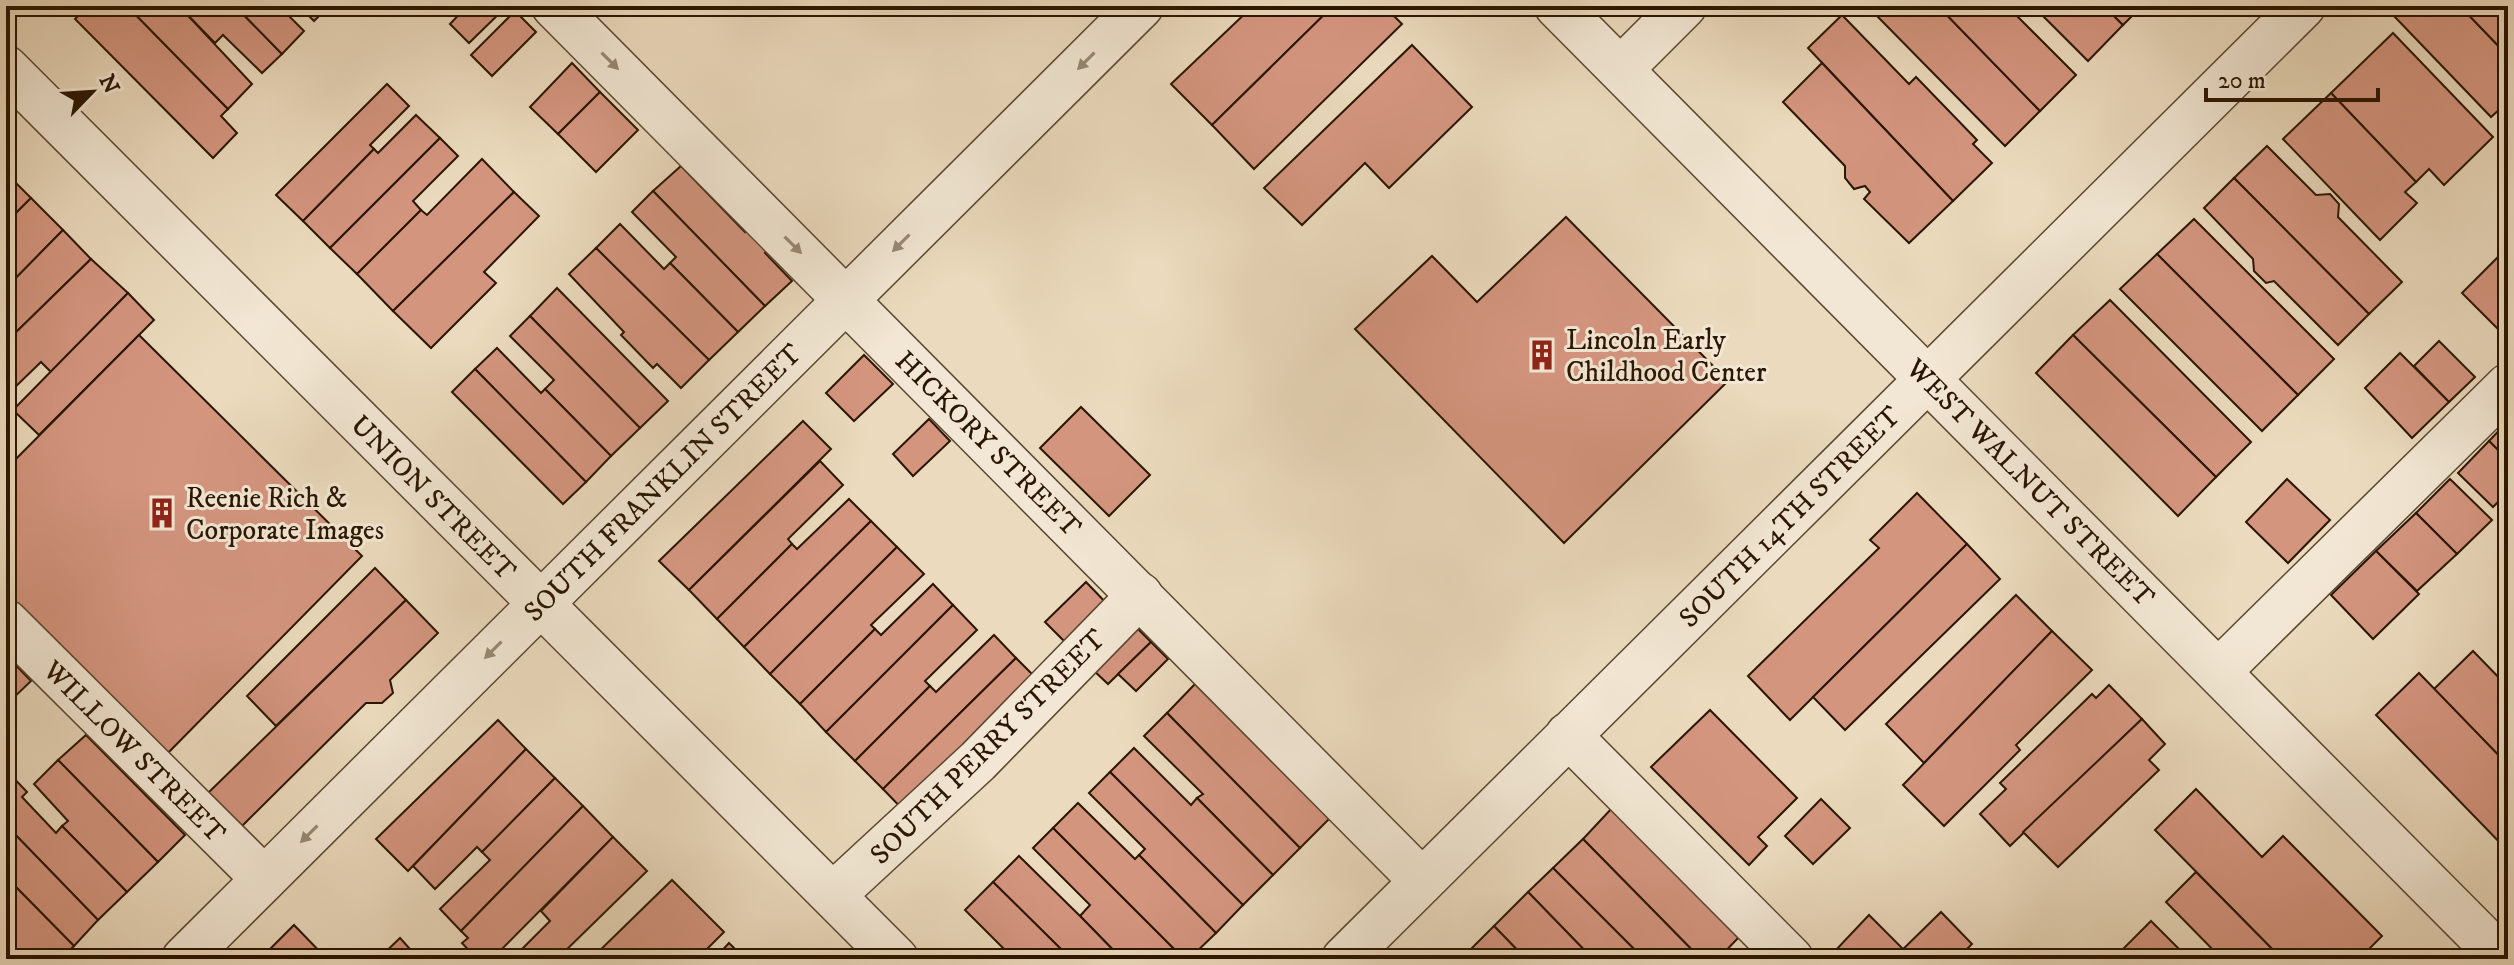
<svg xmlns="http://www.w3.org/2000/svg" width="2514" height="965" font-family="'IM FELL DW Pica',serif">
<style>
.building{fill:#d4957f;stroke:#2a1500;stroke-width:2}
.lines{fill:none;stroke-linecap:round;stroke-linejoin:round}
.minor-casing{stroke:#5a462f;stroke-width:47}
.minor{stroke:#f2e7d4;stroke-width:44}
.oneway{fill:#988875}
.labels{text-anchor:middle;stroke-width:6;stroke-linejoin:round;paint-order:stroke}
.poi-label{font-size:28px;fill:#2a1500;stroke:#f2e7d4;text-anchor:start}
.street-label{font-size:28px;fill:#2a1500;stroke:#f2e7d4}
</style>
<rect width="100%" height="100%" fill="#ebdabd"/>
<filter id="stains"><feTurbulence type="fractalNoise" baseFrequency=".0025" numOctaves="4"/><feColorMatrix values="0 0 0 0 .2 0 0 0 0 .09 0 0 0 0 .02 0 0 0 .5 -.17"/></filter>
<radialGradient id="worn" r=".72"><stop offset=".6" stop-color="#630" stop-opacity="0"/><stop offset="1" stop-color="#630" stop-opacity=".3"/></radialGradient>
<!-- building -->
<g class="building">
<polygon points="87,6 127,6 228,109 221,116 237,133 213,158 75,19"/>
<polygon points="127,6 179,6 252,84 228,109"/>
<polygon points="179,6 235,6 282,54 262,73 223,35 215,43"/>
<polygon points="235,6 279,6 304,31 282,54"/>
<polygon points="299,6 329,6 314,21"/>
<polygon points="467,6 507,6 469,43 450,24"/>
<polygon points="1253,6 1333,6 1212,125 1171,84"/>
<polygon points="1333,6 1384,6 1402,24 1254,169 1212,125"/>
<polygon points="1885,6 1938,6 2040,111 2005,146 1876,15"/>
<polygon points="1938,6 2007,6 2076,75 2040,111"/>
<polygon points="2033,6 2104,6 2123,25 2088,61"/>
<polygon points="2104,6 2142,6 2123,25"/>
<polygon points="2405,6 2460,6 2508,56 2508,116 2501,108 2491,117 2394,16"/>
<polygon points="2460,6 2508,6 2508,56"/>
<polygon points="515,11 536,32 492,76 471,55"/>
<polygon points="1842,15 1909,84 1916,77 1977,140 1973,144 1992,163 1953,201 1808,48"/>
<polygon points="2393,33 2493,137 2444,185 2429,169 2416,182 2331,93"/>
<polygon points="1412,45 1472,107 1389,188 1365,163 1302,225 1264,188"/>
<polygon points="572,63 600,92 558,134 530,107"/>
<polygon points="1822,63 1953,201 1909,243 1864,199 1870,192 1865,186 1854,189 1845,178 1845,166 1783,102"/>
<polygon points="387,84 409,106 370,145 374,149 303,221 276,195"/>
<polygon points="600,92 638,130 596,172 558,134"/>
<polygon points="2331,93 2416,182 2405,192 2417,203 2380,240 2283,139"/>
<polygon points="416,115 440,138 330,248 303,221 374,149 378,153"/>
<polygon points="440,138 458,156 413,201 421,210 357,274 330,248"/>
<polygon points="2267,146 2316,195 2330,194 2339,204 2338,217 2402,282 2369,314 2234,178"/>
<polygon points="482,159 514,192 393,311 357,274 421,210 427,215"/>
<polygon points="681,166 745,232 749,228 769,248 765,253 792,281 765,306 653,191"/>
<polygon points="6,173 31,198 6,223"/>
<polygon points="2234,178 2369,314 2338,345 2274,281 2266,283 2254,271 2253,259 2204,208"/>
<polygon points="653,191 765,306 738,332 670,263 676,257 632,212"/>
<polygon points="514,192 539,216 484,272 496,283 431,348 393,311"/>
<polygon points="31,198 63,230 6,288 6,223"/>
<polygon points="1566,217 1728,381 1564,543 1355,329 1432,256 1477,302"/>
<polygon points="2194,219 2334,359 2298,395 2157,254"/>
<polygon points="620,224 664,269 670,263 738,332 709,360 596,248"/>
<polygon points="63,230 91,259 6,342 6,288"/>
<polygon points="596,248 709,360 681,388 657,364 653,368 621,335 624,332 569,274"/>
<polygon points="2157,254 2298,395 2262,431 2120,289"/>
<polygon points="2498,257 2508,266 2508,339 2462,293"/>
<polygon points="91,259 128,293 51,372 41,362 6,396 6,342"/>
<polygon points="557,288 668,401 640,428 530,316"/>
<polygon points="128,293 154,320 39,435 13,410"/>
<polygon points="2110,300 2251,442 2216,477 2073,335"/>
<polygon points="530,316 640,428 611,456 545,389 554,380 510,336"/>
<polygon points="139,335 362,556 164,757 6,601 6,469"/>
<polygon points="2073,335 2216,477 2178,516 2036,373"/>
<polygon points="2439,341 2475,377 2449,402 2414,366"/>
<polygon points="497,348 541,393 545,389 611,456 586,482 475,369"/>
<polygon points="2400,353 2449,402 2412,438 2365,388"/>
<polygon points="864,355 893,384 854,421 826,393"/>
<polygon points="475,369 586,482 563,504 452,392"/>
<polygon points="1081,407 1150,475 1109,516 1040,448"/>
<polygon points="929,419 950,441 913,476 893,454"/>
<polygon points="803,421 831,449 689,590 659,561"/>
<polygon points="2508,421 2508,460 2489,441"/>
<polygon points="2489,441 2508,460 2508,492 2493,507 2458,473"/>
<polygon points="820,461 843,485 788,539 792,544 717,619 689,590"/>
<polygon points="2287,479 2330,520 2288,563 2246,522"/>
<polygon points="2450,479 2492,520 2457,554 2416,513"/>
<polygon points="1917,493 1967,544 1790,720 1748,676 1879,548 1870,540"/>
<polygon points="849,499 871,521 744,647 717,619 792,544 797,549"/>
<polygon points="2416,513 2457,554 2417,591 2376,551"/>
<polygon points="871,521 897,547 770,674 744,647"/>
<polygon points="1967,544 2000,579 1845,730 1813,697"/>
<polygon points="897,547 924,574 871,625 875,629 800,704 770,674"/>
<polygon points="2376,551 2419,594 2373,639 2331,595"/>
<polygon points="375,568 406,600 276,726 247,696"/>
<polygon points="1086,582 1112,609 1071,648 1045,622"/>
<polygon points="933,584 953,605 826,732 800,704 875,629 881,635"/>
<polygon points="2016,595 2052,631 1924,763 1886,724"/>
<polygon points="406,600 438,633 390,680 393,693 382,703 366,703 241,827 208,793"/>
<polygon points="953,605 977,630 925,681 930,686 855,761 826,732"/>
<polygon points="1134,625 1151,642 1108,684 1091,668"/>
<polygon points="2052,631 2092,670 2016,745 2020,750 1944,826 1903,785"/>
<polygon points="994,635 1016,658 883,789 855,761 930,686 936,692"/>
<polygon points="1151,642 1168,659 1136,691 1118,674"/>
<polygon points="2473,651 2508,687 2508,765 2434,689"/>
<polygon points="6,655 31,681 6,705"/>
<polygon points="1016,658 1043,685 909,816 883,789"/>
<polygon points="2419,673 2508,765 2508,851 2376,715"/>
<polygon points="1195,684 1330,818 1300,848 1167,713"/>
<polygon points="2109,685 2142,719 2010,846 1980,814 2006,789 2000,783 2092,694 2096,698"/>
<polygon points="1710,710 1797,798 1758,837 1767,846 1749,865 1651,767"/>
<polygon points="1167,713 1300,848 1273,875 1197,798 1203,794 1144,736"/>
<polygon points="2142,719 2165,744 2149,760 2159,770 2058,867 2023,832"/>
<polygon points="498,720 526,749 408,871 376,839"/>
<polygon points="86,735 185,835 158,862 58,760"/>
<polygon points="1134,748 1191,805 1197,798 1273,875 1243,905 1110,772"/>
<polygon points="526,749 555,778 482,852 477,847 435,889 413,866"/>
<polygon points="58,760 158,862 127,892 62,826 68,821 34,784"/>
<polygon points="8,772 27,792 22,797 56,833 62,826 127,892 98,920 6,825"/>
<polygon points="1110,772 1243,905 1216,933 1139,855 1145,849 1089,793"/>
<polygon points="555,778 583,806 461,931 440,909 490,860 482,852"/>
<polygon points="2196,789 2262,857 2283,836 2382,936 2359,959 2282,959 2155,830"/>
<polygon points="1821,799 1850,828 1813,864 1785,836"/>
<polygon points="1078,803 1135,859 1139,855 1216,933 1189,959 1184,959 1053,828"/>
<polygon points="583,806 613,837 492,959 484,953 477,959 462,943 468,938 461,931"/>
<polygon points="1613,807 1740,936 1718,959 1701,959 1583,839"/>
<polygon points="6,825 98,920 74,946 9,880 13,877 6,870"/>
<polygon points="1053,828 1184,959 1122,959 1080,916 1090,905 1033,848"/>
<polygon points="613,837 647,871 557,959 512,959 550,921 541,911"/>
<polygon points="1583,839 1701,959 1644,959 1553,868"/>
<polygon points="1019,856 1080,916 1122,959 1071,959 993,882"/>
<polygon points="1553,868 1644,959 1593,959 1528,892"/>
<polygon points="2196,872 2282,959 2222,959 2166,902"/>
<polygon points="9,880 74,946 60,959 23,959 6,942 6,884"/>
<polygon points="672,880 724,932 697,959 591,959"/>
<polygon points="993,882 1071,959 1014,959 965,910"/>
<polygon points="1528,892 1593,959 1526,959 1494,926"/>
<polygon points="1941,912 1972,944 1957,959 1893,959"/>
<polygon points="1869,915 1903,949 1893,959 1841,959 1834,952"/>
<polygon points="2151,921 2189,959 2120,959 2117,955"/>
<polygon points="294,925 327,959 270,959 265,954"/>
<polygon points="1494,926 1526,959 1470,959 1465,955"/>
<polygon points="400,938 419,959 378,959"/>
<polygon points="729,943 745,959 707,959 714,952 718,955"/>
</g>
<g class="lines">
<!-- minor casing -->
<g class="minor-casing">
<g id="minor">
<polyline points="554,6 1422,881"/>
<polyline points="1557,6 2503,959"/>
<polyline points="6,68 896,959"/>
<polyline points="1621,69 1684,6"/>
<polyline points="6,622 264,879"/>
<polyline points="2219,671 2508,386"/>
<polyline points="1568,735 1791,959"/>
<polyline points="833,895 978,761 1140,595"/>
<polyline points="184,959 1141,6"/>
<polyline points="1344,959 2303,6"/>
</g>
</g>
<!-- minor -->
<use href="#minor" class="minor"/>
</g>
<!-- one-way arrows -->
<defs><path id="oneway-solid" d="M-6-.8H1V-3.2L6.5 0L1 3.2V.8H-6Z" transform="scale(2)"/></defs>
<g class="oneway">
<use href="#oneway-solid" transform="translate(610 61) rotate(45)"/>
<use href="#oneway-solid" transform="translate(1086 61) rotate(135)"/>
<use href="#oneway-solid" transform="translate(901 243) rotate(135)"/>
<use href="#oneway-solid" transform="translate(793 245) rotate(45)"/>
<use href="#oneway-solid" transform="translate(493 650) rotate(135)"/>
<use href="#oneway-solid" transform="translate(309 834) rotate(135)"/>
</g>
<!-- icons -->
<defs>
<g id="building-bare" transform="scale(2.4)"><path d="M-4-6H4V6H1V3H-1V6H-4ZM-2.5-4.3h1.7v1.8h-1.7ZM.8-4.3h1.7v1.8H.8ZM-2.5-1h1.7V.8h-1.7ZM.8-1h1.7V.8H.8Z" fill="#8f2418" stroke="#f2e7d4" stroke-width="2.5" paint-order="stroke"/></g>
</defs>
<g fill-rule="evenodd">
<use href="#building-bare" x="1542" y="355"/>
<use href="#building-bare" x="162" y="513"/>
</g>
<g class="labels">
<!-- poi labels -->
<g class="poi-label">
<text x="1566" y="349">Lincoln Early<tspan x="1566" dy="32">Childhood Center</tspan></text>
<text x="186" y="507">Reenie Rich &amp;<tspan x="186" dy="32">Corporate Images</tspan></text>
</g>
<!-- street labels -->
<g class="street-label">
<text transform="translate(989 443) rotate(45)" y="10">HICKORY STREET</text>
<text transform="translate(662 482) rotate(-45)" y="10">SOUTH FRANKLIN STREET</text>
<text transform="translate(2031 482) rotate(45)" y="10">WEST WALNUT STREET</text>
<text transform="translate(434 497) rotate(45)" y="10">UNION STREET</text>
<text transform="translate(1789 516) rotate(-45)" y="10">SOUTH 14TH STREET</text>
<text transform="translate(987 746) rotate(-45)" y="10">SOUTH PERRY STREET</text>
<text transform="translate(135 751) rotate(45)" y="10">WILLOW STREET</text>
</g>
</g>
<!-- margin -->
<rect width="2514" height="965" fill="none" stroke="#ebdabd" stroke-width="32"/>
<rect x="8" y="8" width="2498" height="949" fill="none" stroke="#2a1500" stroke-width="4"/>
<rect x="16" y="16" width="2482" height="933" fill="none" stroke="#2a1500" stroke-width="2"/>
<!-- north arrow -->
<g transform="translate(92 92) rotate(65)" stroke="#f2e7d4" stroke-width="6" paint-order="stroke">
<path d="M0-6L14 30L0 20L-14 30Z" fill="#2a1500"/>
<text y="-12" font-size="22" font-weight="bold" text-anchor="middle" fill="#2a1500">N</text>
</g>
<!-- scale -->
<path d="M2206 88v12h172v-12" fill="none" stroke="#2a1500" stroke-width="4"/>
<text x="2218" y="88" font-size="24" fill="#2a1500" stroke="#f2e7d4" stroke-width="6" paint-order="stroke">20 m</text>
<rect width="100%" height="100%" filter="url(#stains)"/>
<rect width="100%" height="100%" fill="url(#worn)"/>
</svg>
